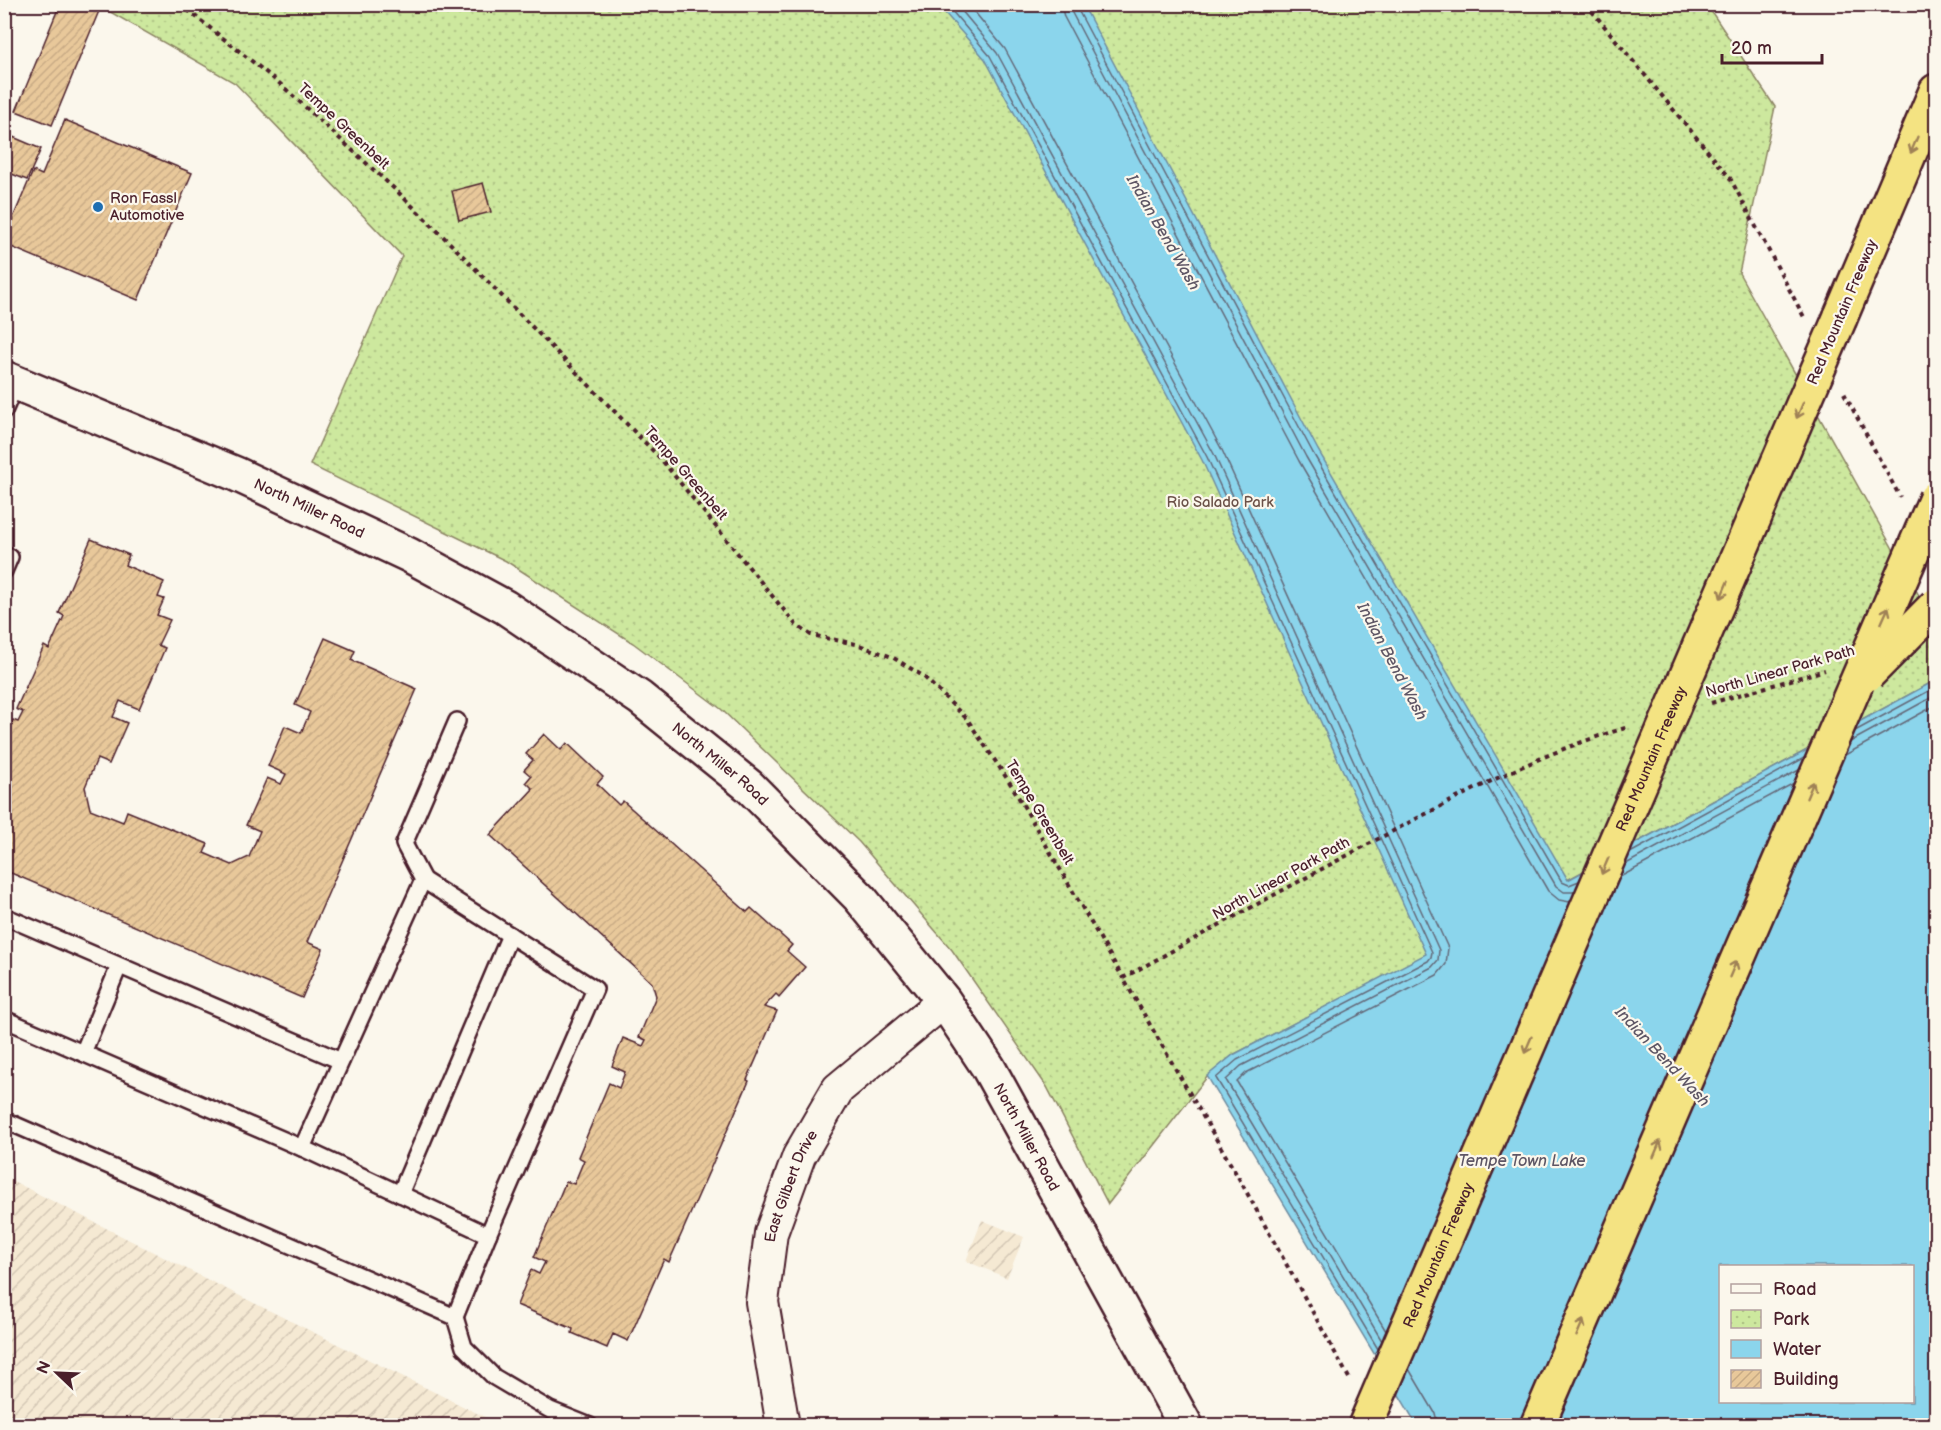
<svg xmlns="http://www.w3.org/2000/svg" width="1941" height="1430" font-family="'Balsamiq Sans',sans-serif">
<style>
.industrial{fill:url(#industrial-furrows)}
.park{fill:url(#park-dots);stroke:#8c8464;stroke-width:1.5}
.water{fill:#8bd5ec;stroke:#718c9f;stroke-width:1.5;fill-rule:evenodd}
.lines{fill:none;stroke-linecap:round;stroke-linejoin:round}
.shore{stroke:#646878;stroke-width:1.5}
.building{fill:url(#building-hatch);stroke:#4a1f2b;stroke-width:1.5}
.service-casing{stroke:#4a1f2b;stroke-width:20}
.minor-casing{stroke:#4a1f2b;stroke-width:36}
.tertiary-casing{stroke:#4a1f2b;stroke-width:38}
.motorway-casing{stroke:#4a1f2b;stroke-width:38}
.path{stroke:#4a1f2b;stroke-width:4;stroke-dasharray:4.5 4.5;stroke-linecap:butt}
.service{stroke:#fbf7ec;stroke-width:15}
.minor{stroke:#fbf7ec;stroke-width:32}
.tertiary{stroke:#fbf7ec;stroke-width:33}
.motorway{stroke:#f4e382;stroke-width:33}
.motorway-bridge-casing{stroke:#4a1f2b;stroke-width:38;stroke-linecap:butt}
.motorway-bridge{stroke:#f4e382;stroke-width:33}
.oneway{stroke:#9f8156}
.poi-dot{fill:#1f6fb2;stroke:#fbf7ec;stroke-width:2}
.labels{text-anchor:middle;stroke-width:4.5;stroke-linejoin:round;paint-order:stroke}
.street-label{font-size:15px;fill:#4a1f2b;stroke:#fbf7ec}
.poi-label{font-size:15px;fill:#4a1f2b;stroke:#fbf7ec;text-anchor:start}
.park-label{font-size:15px;fill:#6b5148;stroke:#fbf7ec}
.water-label{font-size:16px;font-style:italic;fill:#5e5665;stroke:#fbf7ec}
</style>
<defs>
<pattern id="industrial-furrows" width="10" height="10" patternUnits="userSpaceOnUse" patternTransform="scale(1.5)"><rect width="10" height="10" fill="#f5e9d3"/><path d="M-1 1l2-2M0 10L10 0M9 11l2-2" fill="none" stroke="#d4c7b5"/></pattern>
<pattern id="park-dots" width="8" height="8" patternUnits="userSpaceOnUse" patternTransform="scale(1.5)"><rect width="8" height="8" fill="#cde89e"/><path d="M2 2h.1M6 6h.1" fill="none" stroke="#b2c788" stroke-width="1.8" stroke-linecap="round"/></pattern>
<pattern id="building-hatch" width="6" height="6" patternUnits="userSpaceOnUse" patternTransform="scale(1.5)"><rect width="6" height="6" fill="#e8c89a"/><path d="M-1 1l2-2M0 6l6-6M5 7l2-2" fill="none" stroke="#c8ab85"/></pattern>
</defs>
<rect width="100%" height="100%" fill="#fbf7ec"/>
<filter id="ink" filterUnits="userSpaceOnUse"><feTurbulence type="fractalNoise" baseFrequency=".0167" numOctaves="2"/><feDisplacementMap in="SourceGraphic" scale="12" xChannelSelector="R" yChannelSelector="G"/><feConvolveMatrix kernelMatrix="1 2 1 2 8 2 1 2 1" color-interpolation-filters="sRGB"/></filter>
<g filter="url(#ink)">
<!-- industrial -->
<g class="industrial">
<polygon points="5,1177 250,1301 501,1425 5,1425"/>
<polygon points="982,1220 1024,1237 1007,1278 966,1261"/>
</g>
<!-- park -->
<polygon class="park" points="98,5 1707,5 1775,107 1739,273 1936,626 1936,680 1510,911 1233,1055 1207,1077 1108,1204 1047,1087 952,950 859,842 721,709 633,643 506,561 310,465 402,256 235,83"/>
<!-- water -->
<path class="water" d="M938,5H1083L1318,450L1568,880L1936,680V1425H1417L1207,1076L1233,1055L1426,954L1202,460L985,59ZM1720,1266H1912V1402H1720Z"/>
<g class="lines">
<!-- shore -->
<g class="shore">
<polyline points="946,4 990,56 1207,457 1432,952 1431,957 1428,961 1237,1060 1216,1078 1378,1349"/>
<polyline points="956,4 997,53 1214,454 1439,950 1438,960 1432,967 1241,1066 1226,1080 1382,1341"/>
<polyline points="968,4 1005,49 1222,450 1448,948 1446,964 1437,975 1246,1073 1237,1082 1386,1331"/>
<polyline points="1061,4 1064,17 1299,461 1548,891 1559,900 1570,902"/>
<polyline points="1070,4 1072,13 1306,457 1556,886 1564,892 1575,892"/>
<polyline points="1078,4 1078,10 1313,453 1562,882 1569,885 1579,881"/>
<polyline points="1855,731 1936,687"/>
<polyline points="1850,742 1936,695"/>
<polyline points="1845,755 1936,705"/>
<polyline points="1630,853 1804,758"/>
<polyline points="1626,864 1799,770"/>
<polyline points="1620,877 1794,783"/>
<polyline points="1409,1369 1435,1413 1438,1426"/>
</g>
</g>
<!-- building -->
<g class="building">
<polygon points="60,4 83,4 99,11 52,125 16,111"/>
<polygon points="65,120 192,173 138,300 4,244 4,239 33,171 42,175"/>
<polygon points="13,137 41,149 27,180 4,171 4,157"/>
<polygon points="483,183 491,212 459,220 452,191"/>
<polygon points="91,539 129,555 125,565 164,582 158,597 164,599 157,615 170,620 158,645 165,648 139,709 120,701 113,717 127,723 109,764 97,759 85,787 90,809 123,822 127,811 208,844 204,853 232,865 249,857 260,831 246,825 267,778 281,784 286,774 268,766 285,726 301,733 310,712 295,705 325,638 355,651 351,660 417,689 307,942 323,949 302,998 4,870 4,748 7,743 4,742 4,739 13,720 18,722 23,712 16,709 44,646 49,649 64,616 59,613"/>
<polygon points="544,734 561,750 567,743 603,777 597,784 619,805 623,801 747,912 751,908 792,945 787,951 805,967 779,997 776,994 764,1007 777,1011 747,1080 749,1081 669,1262 664,1259 628,1341 613,1334 607,1348 572,1333 573,1329 517,1305 531,1270 539,1274 545,1262 534,1257 566,1181 574,1184 584,1160 578,1157 609,1083 619,1088 625,1072 612,1066 623,1038 643,1046 646,1040 639,1037 656,996 652,983 490,835 533,789 526,782 531,776 524,770 533,760 526,754"/>
</g>
<g class="lines">
<!-- service casing -->
<g class="service-casing">
<g id="service">
<polyline points="4,411 16,383"/>
<polyline points="4,555 10,557 4,571"/>
<polyline points="423,880 595,989 488,1235"/>
<polyline points="4,916 341,1061"/>
<polyline points="4,1019 302,1148"/>
<polyline points="83,1053 119,966"/>
<polyline points="4,1120 455,1317 488,1235 302,1148 423,880 404,844 457,721"/>
<polyline points="400,1194 510,935"/>
<polyline points="455,1317 464,1347 494,1377 550,1410 590,1426"/>
</g>
</g>
<!-- minor casing -->
<g class="minor-casing">
<g id="minor">
<path id="s1" d="M783,1426L762,1302L771,1233L799,1156L838,1089L944,1001"/>
</g>
</g>
<!-- tertiary casing -->
<g class="tertiary-casing">
<g id="tertiary">
<path id="s2" d="M4,378L236,474L409,555L505,607L640,698L749,786L860,898L944,1001L988,1067L1186,1426"/>
</g>
</g>
<!-- motorway casing -->
<g class="motorway-casing">
<g id="motorway">
<polyline points="1840,318 1936,91"/>
<polyline points="1537,1426 1854,688"/>
</g>
</g>
<!-- path -->
<g class="path">
<polyline points="180,4 278,82 400,194 460,253 660,458 796,625 811,635 856,644 892,657 923,676 967,719 1012,786 1123,978"/>
<polyline points="1586,4 1730,178 1804,317"/>
<polyline points="1844,393 1900,497"/>
<polyline points="1711,703 1825,670"/>
<path d="M1349,1378L1241,1182L1123,978C1219,925 1315,872 1412,821C1482,785 1553,748 1629,727"/>
</g>
<!-- service -->
<use href="#service" class="service"/>
<!-- minor -->
<use href="#minor" class="minor"/>
<!-- tertiary -->
<use href="#tertiary" class="tertiary"/>
<!-- motorway -->
<use href="#motorway" class="motorway"/>
<!-- motorway-bridge casing -->
<g class="motorway-bridge-casing">
<g id="motorway-bridge">
<polyline points="1868,674 1936,605"/>
<polyline points="1854,688 1936,498"/>
<path id="s3" d="M1365,1426L1840,318"/>
</g>
</g>
<!-- motorway-bridge -->
<use href="#motorway-bridge" class="motorway-bridge"/>
</g>
<!-- one-way arrows -->
<defs><path id="oneway-shaft" d="M-6 0H5M1.5-3L5.5 0L1.5 3" fill="none" stroke-width="1.6" stroke-linecap="round" stroke-linejoin="round" transform="scale(1.5)"/></defs>
<g class="oneway">
<use href="#oneway-shaft" transform="translate(1914 145) rotate(113)"/>
<use href="#oneway-shaft" transform="translate(1800 410) rotate(113)"/>
<use href="#oneway-shaft" transform="translate(1724 590) rotate(113)"/>
<use href="#oneway-shaft" transform="translate(1885 615) rotate(-66)"/>
<use href="#oneway-shaft" transform="translate(1810 790) rotate(-67)"/>
<use href="#oneway-shaft" transform="translate(1605 866) rotate(113)"/>
<use href="#oneway-shaft" transform="translate(1733 969) rotate(-67)"/>
<use href="#oneway-shaft" transform="translate(1528 1045) rotate(113)"/>
<use href="#oneway-shaft" transform="translate(1657 1149) rotate(-67)"/>
<use href="#oneway-shaft" transform="translate(1580 1328) rotate(-67)"/>
</g>
</g>
<!-- markers -->
<circle class="poi-dot" cx="98" cy="207" r="6"/>
<g class="labels">
<!-- street labels -->
<g class="street-label">
<text transform="translate(344 126) rotate(43)" y="5">Tempe Greenbelt</text>
<text transform="translate(1842 312) rotate(-67)" y="5">Red Mountain Freeway</text>
<text transform="translate(686 473) rotate(49)" y="5">Tempe Greenbelt</text>
<text dy="5" stroke="none"><textPath href="#s2" startOffset="332">North Miller Road</textPath></text>
<text transform="translate(1780 671) rotate(-16)" y="5">North Linear Park Path</text>
<text dy="5" stroke="none"><textPath href="#s3" startOffset="726">Red Mountain Freeway</textPath></text>
<text dy="5" stroke="none"><textPath href="#s2" startOffset="818">North Miller Road</textPath></text>
<text transform="translate(1040 812) rotate(59)" y="5">Tempe Greenbelt</text>
<text transform="translate(1281 878) rotate(-29)" y="5">North Linear Park Path</text>
<text dy="5" stroke="none"><textPath href="#s2" startOffset="1304">North Miller Road</textPath></text>
<text dy="5" stroke="none"><textPath href="#s1" startOffset="246">East Gilbert Drive</textPath></text>
<text dy="5" stroke="none"><textPath href="#s3" startOffset="186">Red Mountain Freeway</textPath></text>
</g>
<!-- poi labels -->
<g class="poi-label">
<text x="110" y="203">Ron Fassl<tspan x="110" dy="17">Automotive</tspan></text>
</g>
<!-- park labels -->
<g class="park-label">
<text x="1220" y="507">Rio Salado Park</text>
</g>
<!-- water labels -->
<g class="water-label">
<text transform="translate(1164 232) rotate(60)" y="6">Indian Bend Wash</text>
<text transform="translate(1393 661) rotate(62)" y="6">Indian Bend Wash</text>
<text transform="translate(1663 1056) rotate(47)" y="6">Indian Bend Wash</text>
<text x="1522" y="1166">Tempe Town Lake</text>
</g>
</g>
<!-- margin -->
<rect width="1941" height="1430" fill="none" stroke="#fbf7ec" stroke-width="24"/>
<rect x="12" y="12" width="1917" height="1406" fill="none" stroke="#4a1f2b" stroke-width="2" filter="url(#ink)"/>
<!-- legend -->
<rect x="1719" y="1265" width="195" height="138" fill="#fbf7ec" stroke="#b4a19f" stroke-width="1.5"/>
<rect x="1731" y="1284" width="30" height="9" fill="#fbf7ec" stroke="#b4a19f" stroke-width="1.5"/>
<text x="1773" y="1295" font-size="18" fill="#4a1f2b">Road</text>
<rect x="1731" y="1310" width="30" height="18" fill="url(#park-dots)" stroke="#b4a19f" stroke-width="1.5"/>
<text x="1773" y="1325" font-size="18" fill="#4a1f2b">Park</text>
<rect x="1731" y="1340" width="30" height="18" fill="#8bd5ec" stroke="#b4a19f" stroke-width="1.5"/>
<text x="1773" y="1355" font-size="18" fill="#4a1f2b">Water</text>
<rect x="1731" y="1370" width="30" height="18" fill="url(#building-hatch)" stroke="#b4a19f" stroke-width="1.5"/>
<text x="1773" y="1385" font-size="18" fill="#4a1f2b">Building</text>
<!-- north arrow -->
<g transform="translate(57 1373) rotate(293)" stroke="#fbf7ec" stroke-width="4.5" paint-order="stroke">
<path d="M0-4.5L10 22L0 15L-10 22Z" fill="#4a1f2b"/>
<text y="-9" font-size="16" font-weight="bold" text-anchor="middle" fill="#4a1f2b">N</text>
</g>
<!-- scale -->
<path d="M1722 54v9h100v-9" fill="none" stroke="#4a1f2b" stroke-width="3"/>
<text x="1731" y="54" font-size="18" fill="#4a1f2b" stroke="#fbf7ec" stroke-width="4.5" paint-order="stroke">20 m</text>
</svg>
